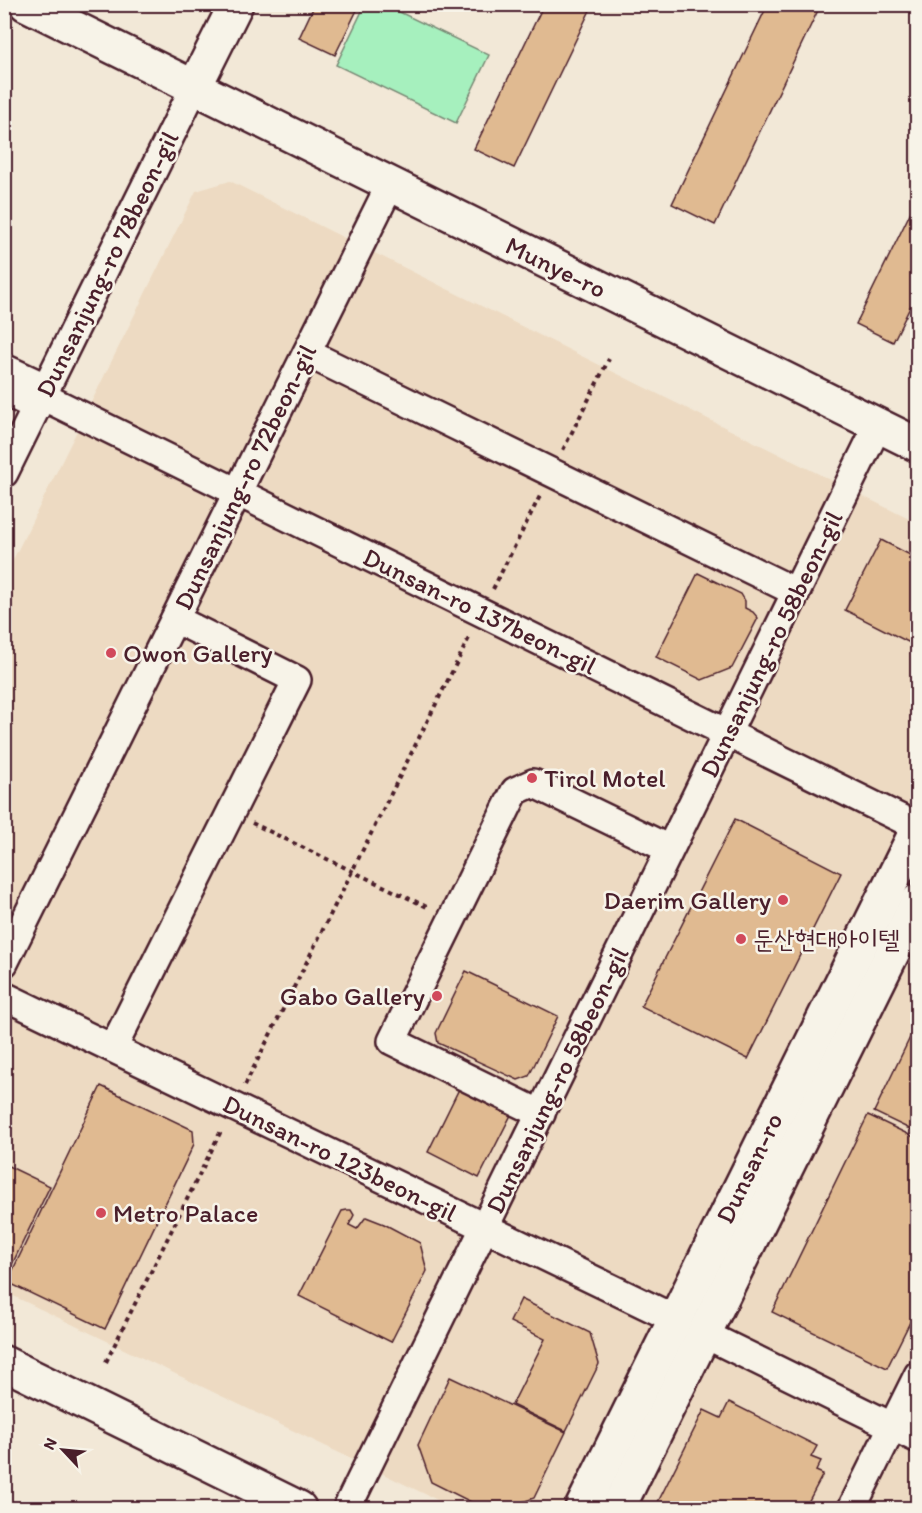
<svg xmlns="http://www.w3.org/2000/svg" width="922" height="1513" font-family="Itim,'Poor Story',sans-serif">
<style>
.built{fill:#eddac2}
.green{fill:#a6f0be;stroke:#788874;stroke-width:1.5}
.building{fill:#e0ba91;stroke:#4a1f2b;stroke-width:1.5}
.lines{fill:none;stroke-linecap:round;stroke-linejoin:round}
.minor-casing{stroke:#4a1f2b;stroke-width:32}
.major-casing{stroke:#4a1f2b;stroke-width:38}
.path{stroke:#4a1f2b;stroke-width:4;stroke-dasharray:4.5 4.5;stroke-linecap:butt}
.minor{stroke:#f7f3e8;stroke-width:27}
.major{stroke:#f7f3e8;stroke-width:33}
.poi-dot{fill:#d1495b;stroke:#f7f3e8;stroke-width:2}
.labels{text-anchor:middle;stroke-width:5;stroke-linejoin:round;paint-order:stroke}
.street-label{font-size:26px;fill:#4a1f2b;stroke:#f7f3e8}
.poi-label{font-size:26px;fill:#4a1f2b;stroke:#f7f3e8;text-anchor:start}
</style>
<rect width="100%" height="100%" fill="#f2e8d7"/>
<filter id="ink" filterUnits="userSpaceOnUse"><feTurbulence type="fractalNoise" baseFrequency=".0167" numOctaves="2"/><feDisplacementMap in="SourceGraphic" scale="12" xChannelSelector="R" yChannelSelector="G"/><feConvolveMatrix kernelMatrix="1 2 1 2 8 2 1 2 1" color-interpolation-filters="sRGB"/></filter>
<g filter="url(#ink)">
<!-- built -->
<polygon class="built" points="230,181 917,523 917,1508 454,1508 5,1292 4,578 196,191"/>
<!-- green -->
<polygon class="green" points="365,5 385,5 489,55 456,123 336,65"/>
<!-- building -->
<g class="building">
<polygon points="315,4 360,4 335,55 299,38"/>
<polygon points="544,4 593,4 514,168 474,149"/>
<polygon points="768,4 821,4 715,225 672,204"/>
<polygon points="918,197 918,291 893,342 856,324"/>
<polygon points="881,540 918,559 918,647 845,610"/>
<polygon points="698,573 741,594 745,601 745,608 753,612 758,618 732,668 702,680 656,657"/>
<polygon points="735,819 841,873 748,1059 641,1006"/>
<polygon points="466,971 558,1016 529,1076 518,1080 438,1043 436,1033"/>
<polygon points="918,1021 918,1133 874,1112"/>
<polygon points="461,1085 513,1111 479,1178 428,1152"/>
<polygon points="101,1086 193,1130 194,1144 105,1329 7,1282"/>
<polygon points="868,1115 918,1139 918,1306 887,1368 772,1312"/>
<polygon points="4,1164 50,1186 4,1281"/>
<polygon points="347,1210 351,1210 354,1215 349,1225 357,1229 366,1217 384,1224 420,1243 427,1271 391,1342 299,1296 342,1211"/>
<polygon points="521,1299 590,1333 599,1364 566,1431 512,1405 545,1339 510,1322"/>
<polygon points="450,1377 566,1432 534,1498 505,1508 483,1508 431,1482 418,1445"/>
<polygon points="729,1402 817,1446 811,1457 821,1461 816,1471 823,1474 805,1508 655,1508 704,1410 721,1418"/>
</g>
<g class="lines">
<!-- minor casing -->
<g class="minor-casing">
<g id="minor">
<polyline points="307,353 796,592"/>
<polyline points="4,368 47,388"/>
<polyline points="4,391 37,407"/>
<polyline points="42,396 918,827"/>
<polyline points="4,473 194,88"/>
<polyline points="4,963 390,185"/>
<polyline points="4,996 675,1319"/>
<polyline points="113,1048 297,680 175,619"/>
<polyline points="541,1114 392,1041 515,791 533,783 669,849"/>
<polyline points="704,1334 918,1439"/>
<polyline points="347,1508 878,425"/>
<polyline points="852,1508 918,1375"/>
</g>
</g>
<!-- major casing -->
<g class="major-casing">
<g id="major">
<polyline points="26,4 918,445"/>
<polyline points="194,88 236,4"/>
<polyline points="4,1363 299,1508"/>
<polyline points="582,1508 918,828"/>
<polyline points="618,1508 918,901"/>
</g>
</g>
<!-- path -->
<g class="path">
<polyline points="563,450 609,359"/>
<polyline points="493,589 540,496"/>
<polyline points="252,823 429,908"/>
<polyline points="245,1085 470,636"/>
<polyline points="106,1362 222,1129"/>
</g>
<!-- minor -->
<use href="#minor" class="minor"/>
<!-- major -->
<use href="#major" class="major"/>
</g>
</g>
<!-- markers -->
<g class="poi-dot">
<circle cx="111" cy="653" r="6"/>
<circle cx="532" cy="778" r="6"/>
<circle cx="783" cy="900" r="6"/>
<circle cx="741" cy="939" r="6"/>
<circle cx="437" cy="996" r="6"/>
<circle cx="101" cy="1213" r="6"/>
</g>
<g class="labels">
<!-- street labels -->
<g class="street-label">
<text transform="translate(107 264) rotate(-64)" y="9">Dunsanjung-ro 78beon-gil</text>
<text transform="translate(556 267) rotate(26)" y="9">Munye-ro</text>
<text transform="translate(245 477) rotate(-64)" y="9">Dunsanjung-ro 72beon-gil</text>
<text transform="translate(480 611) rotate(26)" y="9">Dunsan-ro 137beon-gil</text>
<text transform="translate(771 644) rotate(-64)" y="9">Dunsanjung-ro 58beon-gil</text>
<text transform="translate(557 1080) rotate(-64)" y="9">Dunsanjung-ro 58beon-gil</text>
<text transform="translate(340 1158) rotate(26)" y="9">Dunsan-ro 123beon-gil</text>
<text transform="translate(749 1168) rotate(-64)" y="9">Dunsan-ro</text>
</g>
<!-- poi labels -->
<g class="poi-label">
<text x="123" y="662">Owon Gallery</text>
<text x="544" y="787">Tirol Motel</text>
<text x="771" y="909" text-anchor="end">Daerim Gallery</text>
<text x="753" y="948">둔산현대아이텔</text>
<text x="425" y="1005" text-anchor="end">Gabo Gallery</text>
<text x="113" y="1222">Metro Palace</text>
</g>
</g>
<!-- margin -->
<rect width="922" height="1513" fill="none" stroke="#f7f3e8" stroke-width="24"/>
<rect x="12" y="12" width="898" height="1489" fill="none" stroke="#4a1f2b" stroke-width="2" filter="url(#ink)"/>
<!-- north arrow -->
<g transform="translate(63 1450) rotate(296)" stroke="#f7f3e8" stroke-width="4.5" paint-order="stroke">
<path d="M0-4.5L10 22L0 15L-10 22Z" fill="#4a1f2b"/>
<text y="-9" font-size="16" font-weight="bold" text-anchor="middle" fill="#4a1f2b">N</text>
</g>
</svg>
